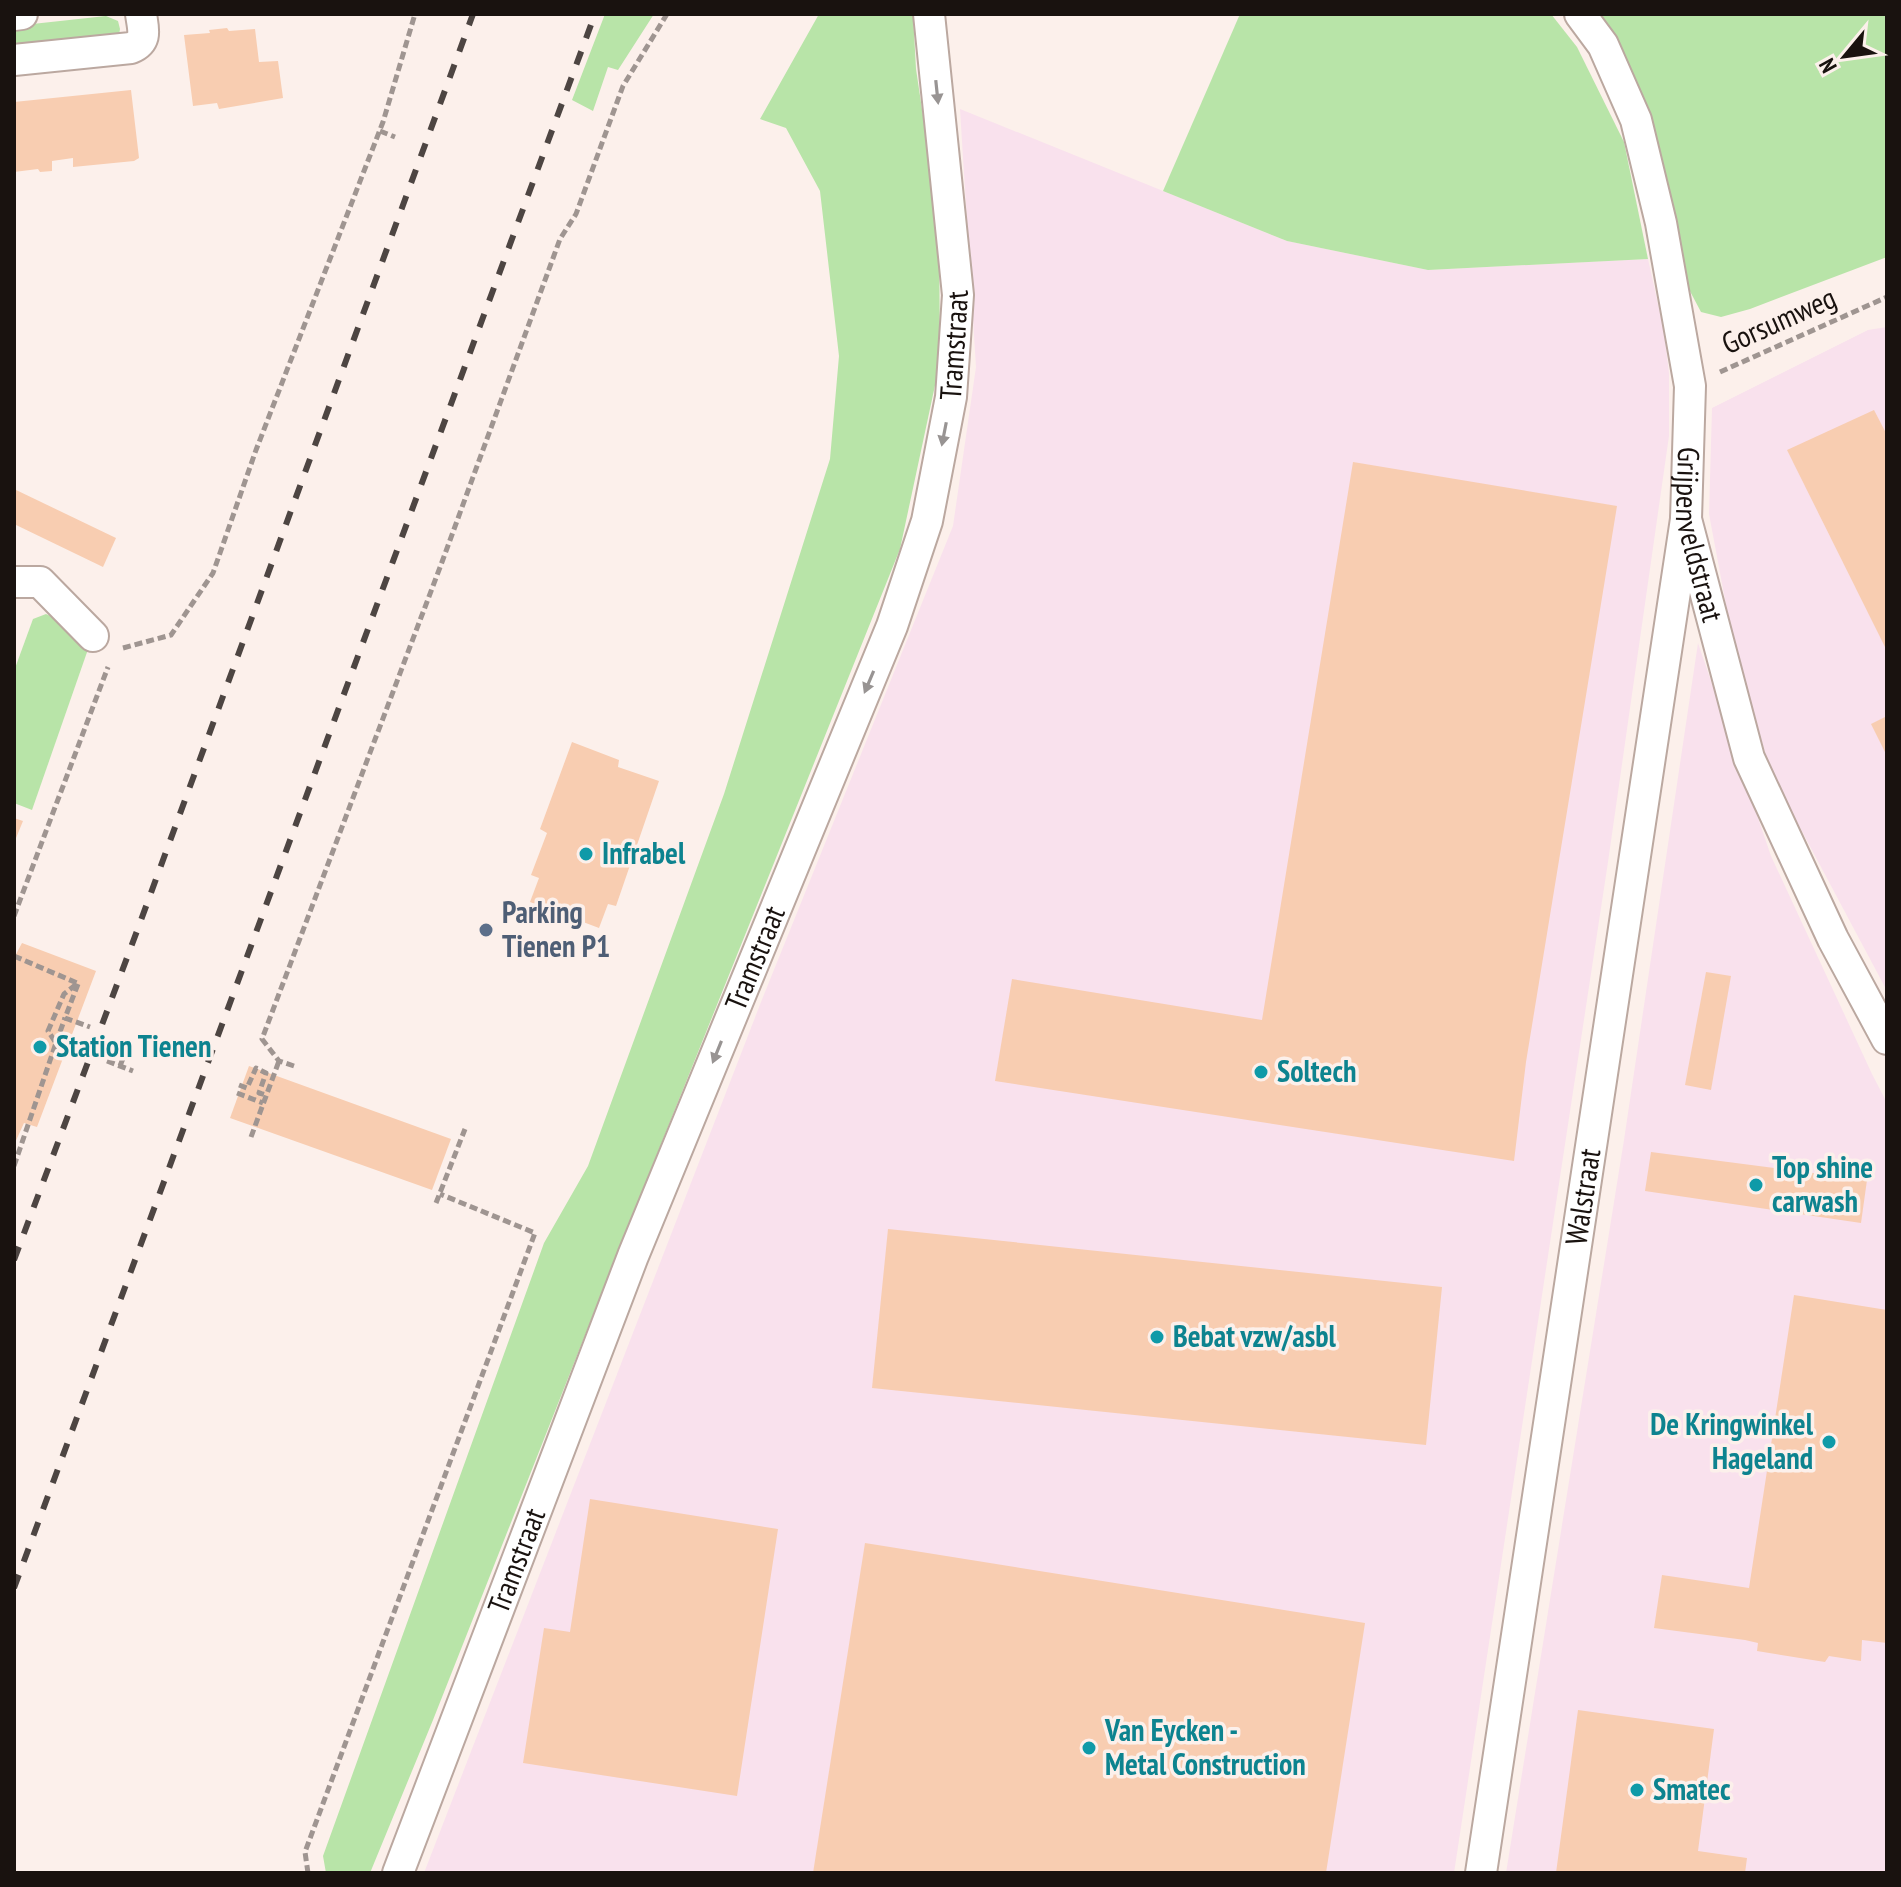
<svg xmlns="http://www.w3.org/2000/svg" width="1901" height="1887" font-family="'PT Sans Narrow',sans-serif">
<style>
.industrial{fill:#f9e1ed}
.green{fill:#b8e4a8}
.building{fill:#f8cdb1}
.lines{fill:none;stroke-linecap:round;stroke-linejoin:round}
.minor-casing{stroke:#bba8a0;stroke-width:34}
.path{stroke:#9f9591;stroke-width:5;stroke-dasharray:8 4;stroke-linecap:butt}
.minor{stroke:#fff;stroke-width:30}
.rail{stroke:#4d4542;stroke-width:6;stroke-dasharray:14 14;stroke-linecap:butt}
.oneway{fill:#989493}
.culture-dot{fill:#0f9aa8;stroke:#fcf0eb;stroke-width:3}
.service-dot{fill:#5c6f8a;stroke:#fcf0eb;stroke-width:3}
.labels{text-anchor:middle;stroke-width:7;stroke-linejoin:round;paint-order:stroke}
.street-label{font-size:30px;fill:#19120f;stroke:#fcf0eb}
.culture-label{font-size:30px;font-weight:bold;fill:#0d838f;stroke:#fcf0eb;text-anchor:start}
.service-label{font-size:30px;font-weight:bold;fill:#4e5e75;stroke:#fcf0eb;text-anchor:start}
</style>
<rect width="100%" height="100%" fill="#fcf0eb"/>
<!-- industrial -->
<g class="industrial">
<polygon points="960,109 1287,241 1428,270 1648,259 1664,331 1669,373 1669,436 1608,862 1454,1873 424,1873 761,1002 953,526 976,367"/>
<polygon points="1887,327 1887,991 1771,773 1732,637 1709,514 1712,408 1868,330"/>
<polygon points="1698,643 1771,856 1872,1074 1887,1103 1887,1868 1883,1873 1506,1873 1624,1140"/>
</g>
<!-- green -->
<g class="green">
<polygon points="605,14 654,14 618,70 608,67 593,111 572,100"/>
<polygon points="819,14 913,14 916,69 939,223 940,362 900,549 627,1229 433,1720 370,1873 326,1873 323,1856 544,1243 588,1166 724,794 830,459 839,356 820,191 786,128 760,119"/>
<polygon points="1240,14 1551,14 1577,47 1624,142 1648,259 1428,270 1287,241 1163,191"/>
<polygon points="1600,14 1887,14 1887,257 1750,309 1721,317 1701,312 1683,278 1659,165 1625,58 1608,24"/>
<polygon points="106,16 118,21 120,29 119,35 14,52 14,26"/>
<polygon points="46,614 93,635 32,810 14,803 14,671 33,619"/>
</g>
<!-- building -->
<g class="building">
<polygon points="227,28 229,31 255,29 259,62 278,61 283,98 219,109 217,103 193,106 184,35 210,33 209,30"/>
<polygon points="131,90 139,158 134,161 73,167 73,158 52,161 52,171 40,172 38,169 14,172 14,102"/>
<polygon points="1874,410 1887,435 1887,651 1787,450"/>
<polygon points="1353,462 1617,506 1526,1062 1514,1161 995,1081 1012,979 1262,1020"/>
<polygon points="14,489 116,538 103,567 14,524"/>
<polygon points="1887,716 1887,756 1871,724"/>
<polygon points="572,742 619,760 618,767 659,781 616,906 608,904 599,928 530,902 539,878 531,875 547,833 540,829"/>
<polygon points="14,818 23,821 14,843"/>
<polygon points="22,943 96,971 37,1127 24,1123 14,1145 14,958"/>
<polygon points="1706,972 1731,976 1711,1090 1685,1085"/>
<polygon points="249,1066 451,1139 432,1190 230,1118"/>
<polygon points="1651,1152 1867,1180 1861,1223 1645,1191"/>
<polygon points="888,1229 1442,1287 1426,1445 872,1388"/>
<polygon points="1794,1295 1887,1310 1887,1643 1862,1640 1861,1661 1829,1656 1825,1662 1757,1651 1758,1643 1745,1640 1654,1628 1662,1575 1749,1588"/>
<polygon points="590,1499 778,1529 737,1796 523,1763 544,1628 570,1632"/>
<polygon points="865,1543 1365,1623 1326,1873 813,1873"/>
<polygon points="1578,1710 1714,1729 1698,1851 1747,1858 1745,1873 1556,1873"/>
</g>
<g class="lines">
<!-- minor casing -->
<g class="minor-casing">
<g id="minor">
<path id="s1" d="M1580,14L1603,45L1636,120L1661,223L1690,386L1686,519L1749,758L1833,939L1887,1039"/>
<polyline points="14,15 22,14"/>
<path d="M14,60L131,48C148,41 143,29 141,14"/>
<polyline points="14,582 40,582 93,636"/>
<path id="s2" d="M398,1873L633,1256L892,626L927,521L951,397L958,295L929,14"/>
<path id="s3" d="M1481,1873L1686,519"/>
</g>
</g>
<!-- path -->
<g class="path">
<polyline points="380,131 395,137"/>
<polyline points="1720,372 1887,297"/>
<polyline points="123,648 171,635 213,573 256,450 383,122 415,14"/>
<polyline points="14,916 108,667"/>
<polyline points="14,956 77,983"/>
<polyline points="78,984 65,1018 90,1027"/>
<polyline points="56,1043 65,1018"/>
<polyline points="107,1061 133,1071"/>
<polyline points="120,1066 129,1043"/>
<polyline points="294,1066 279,1061 262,1039 442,562 560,239 576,214 623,86 667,14"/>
<polyline points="239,1085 247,1088 256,1068 266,1073 259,1093 266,1095"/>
<polyline points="237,1093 263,1103"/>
<polyline points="251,1137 279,1061"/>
<polyline points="14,1166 56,1043 48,1031 64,994 78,983"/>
<polyline points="436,1203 465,1129"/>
<polyline points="308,1873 305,1852 535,1233 440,1194"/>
</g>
<!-- minor -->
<use href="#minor" class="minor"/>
<!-- rail -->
<g class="rail">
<polyline points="14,1260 137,931 473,14"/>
<polyline points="14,1588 595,14"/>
</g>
</g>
<!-- one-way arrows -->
<defs><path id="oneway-solid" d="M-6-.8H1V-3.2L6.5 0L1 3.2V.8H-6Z" transform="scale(2)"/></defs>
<g class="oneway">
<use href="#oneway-solid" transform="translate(937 92) rotate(84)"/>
<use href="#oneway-solid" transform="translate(944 434) rotate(101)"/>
<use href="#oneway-solid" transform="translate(869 682) rotate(113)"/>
<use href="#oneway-solid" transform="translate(717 1052) rotate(112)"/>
</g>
<!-- markers -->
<g class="culture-dot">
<circle cx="586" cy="854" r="8"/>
<circle cx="40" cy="1047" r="8"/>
<circle cx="1261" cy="1072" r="8"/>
<circle cx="1756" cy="1185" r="8"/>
<circle cx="1157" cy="1337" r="8"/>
<circle cx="1829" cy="1442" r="8"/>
<circle cx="1089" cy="1748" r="8"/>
<circle cx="1637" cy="1790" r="8"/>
</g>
<circle class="service-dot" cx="486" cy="930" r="8"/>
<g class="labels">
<!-- street labels -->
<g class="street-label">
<text transform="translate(1779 321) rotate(-24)" y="10">Gorsumweg</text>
<text dy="10" stroke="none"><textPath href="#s2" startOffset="1630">Tramstraat</textPath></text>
<text dy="10" stroke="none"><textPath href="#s1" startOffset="542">Grijpenveldstraat</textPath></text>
<text dy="10" stroke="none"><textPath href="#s2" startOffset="982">Tramstraat</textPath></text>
<text dy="10" stroke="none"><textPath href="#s3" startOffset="684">Walstraat</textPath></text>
<text dy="10" stroke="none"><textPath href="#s2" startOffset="334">Tramstraat</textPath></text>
</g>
<!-- culture labels -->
<g class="culture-label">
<text x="602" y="864">Infrabel</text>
<text x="56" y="1057">Station Tienen</text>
<text x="1277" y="1082">Soltech</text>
<text x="1772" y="1178">Top shine<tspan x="1772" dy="34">carwash</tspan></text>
<text x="1173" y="1347">Bebat vzw/asbl</text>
<text x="1813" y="1435" text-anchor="end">De Kringwinkel<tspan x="1813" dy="34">Hageland</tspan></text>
<text x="1105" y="1741">Van Eycken -<tspan x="1105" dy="34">Metal Construction</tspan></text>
<text x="1653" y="1800">Smatec</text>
</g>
<!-- service labels -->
<g class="service-label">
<text x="502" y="923">Parking<tspan x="502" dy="34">Tienen P1</tspan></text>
</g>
</g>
<!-- border -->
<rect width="1901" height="1887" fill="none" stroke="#19120f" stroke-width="32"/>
<!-- north arrow -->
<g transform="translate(1845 56) rotate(241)" stroke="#fcf0eb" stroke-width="6" paint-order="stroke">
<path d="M0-6L14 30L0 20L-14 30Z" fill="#19120f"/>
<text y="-12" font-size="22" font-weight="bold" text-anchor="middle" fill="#19120f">N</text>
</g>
</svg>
